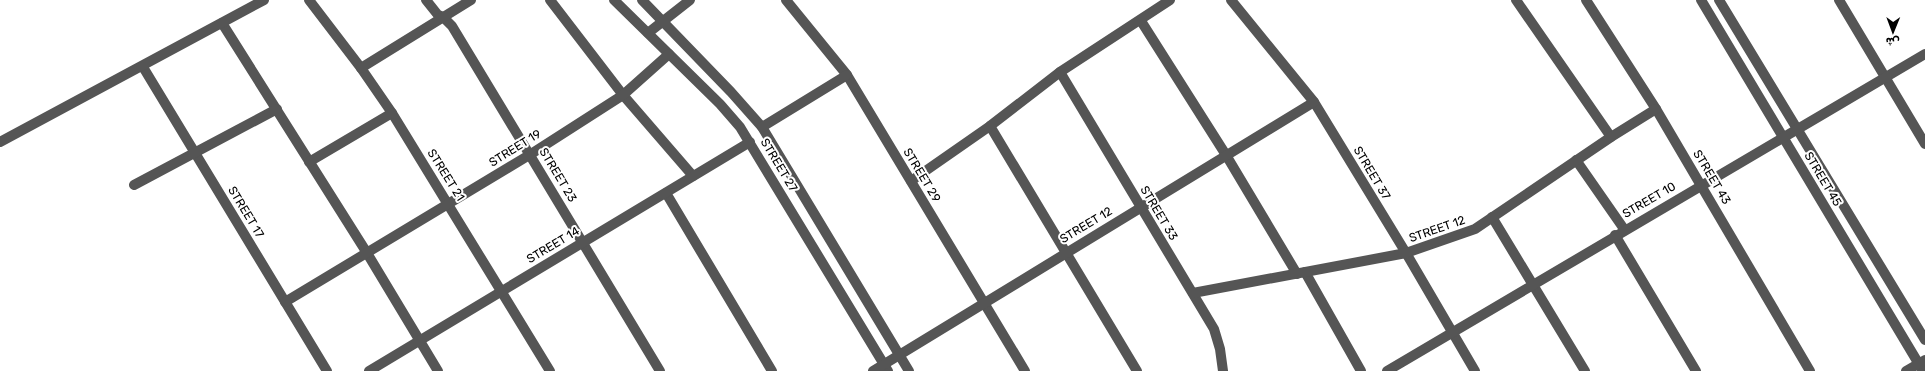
<svg xmlns="http://www.w3.org/2000/svg" width="1925" height="371" font-family="Rubik,Cairo,sans-serif">
<style>
.lines{fill:none;stroke-linecap:round;stroke-linejoin:round}
.minor{stroke:#555;stroke-width:10}
.labels{text-anchor:middle;stroke-width:4;stroke-linejoin:round;paint-order:stroke}
.street-label{font-size:12px;fill:#000;stroke:#fff}
</style>
<rect width="100%" height="100%" fill="#fff"/>
<g class="lines">
<!-- minor -->
<g class="minor">
<polyline points="309,0 361,68 392,113 550,371"/>
<polyline points="426,0 438,15 443,17 452,26 660,371"/>
<polyline points="550,0 623,95 693,176"/>
<polyline points="614,0 720,104 740,127 888,371"/>
<polyline points="642,0 731,92 762,127 909,371"/>
<polyline points="786,0 847,75 1025,371"/>
<polyline points="1231,0 1314,102 1406,253 1475,371"/>
<polyline points="1516,0 1611,137"/>
<polyline points="1586,0 1656,109 1810,371"/>
<polyline points="1701,0 1923,371"/>
<polyline points="1719,0 1925,340"/>
<polyline points="1839,0 1925,144"/>
<polyline points="1141,21 1226,155 1297,274"/>
<polyline points="222,23 367,253 438,371"/>
<polyline points="648,33 690,0"/>
<polyline points="143,67 327,371"/>
<polyline points="361,68 471,0"/>
<polyline points="1060,72 1214,329 1220,349 1223,371"/>
<polyline points="990,126 1137,371"/>
<polyline points="762,127 847,75"/>
<polyline points="0,142 264,0"/>
<polyline points="1576,160 1624,229"/>
<polyline points="309,162 392,113"/>
<polyline points="911,181 990,126 1060,72 1170,0"/>
<polyline points="134,185 277,109"/>
<polyline points="666,193 772,371"/>
<polyline points="1492,217 1585,371"/>
<polyline points="1615,235 1696,371"/>
<polyline points="1305,272 1361,371"/>
<polyline points="1193,293 1406,253 1475,229 1611,137 1656,109"/>
<polyline points="285,302 531,154 623,95 669,54"/>
<polyline points="369,371 750,142"/>
<polyline points="873,371 1314,102"/>
<path d="M1387,371C1566,264 1746,160 1925,54"/>
<polyline points="1906,371 1925,360"/>
</g>
</g>
<g class="labels">
<!-- street labels -->
<g class="street-label">
<text transform="translate(515 148) rotate(-32)" y="4">STREET 19</text>
<text transform="translate(779 165) rotate(59)" y="4">STREET 27</text>
<text transform="translate(1372 173) rotate(59)" y="4">STREET 37</text>
<text transform="translate(446 175) rotate(58)" y="4">STREET 21</text>
<text transform="translate(558 175) rotate(59)" y="4">STREET 23</text>
<text transform="translate(922 175) rotate(59)" y="4">STREET 29</text>
<text transform="translate(1712 177) rotate(59)" y="4">STREET 43</text>
<text transform="translate(1823 179) rotate(59)" y="4">STREET 45</text>
<text transform="translate(1649 200) rotate(-30)" y="4">STREET 10</text>
<text transform="translate(246 212) rotate(59)" y="4">STREET 17</text>
<text transform="translate(1159 213) rotate(59)" y="4">STREET 33</text>
<text transform="translate(1086 225) rotate(-31)" y="4">STREET 12</text>
<text transform="translate(1437 229) rotate(-19)" y="4">STREET 12</text>
<text transform="translate(553 245) rotate(-31)" y="4">STREET 14</text>
</g>
</g>
<!-- north arrow -->
<g transform="translate(1893 32) rotate(181)" stroke="#ffffff" stroke-width="3" paint-order="stroke">
<path d="M0-3L7 15L0 10L-7 15Z" fill="#000000"/>
<text y="-6" font-size="11" font-weight="bold" text-anchor="middle" fill="#000000">ش</text>
</g>
</svg>
